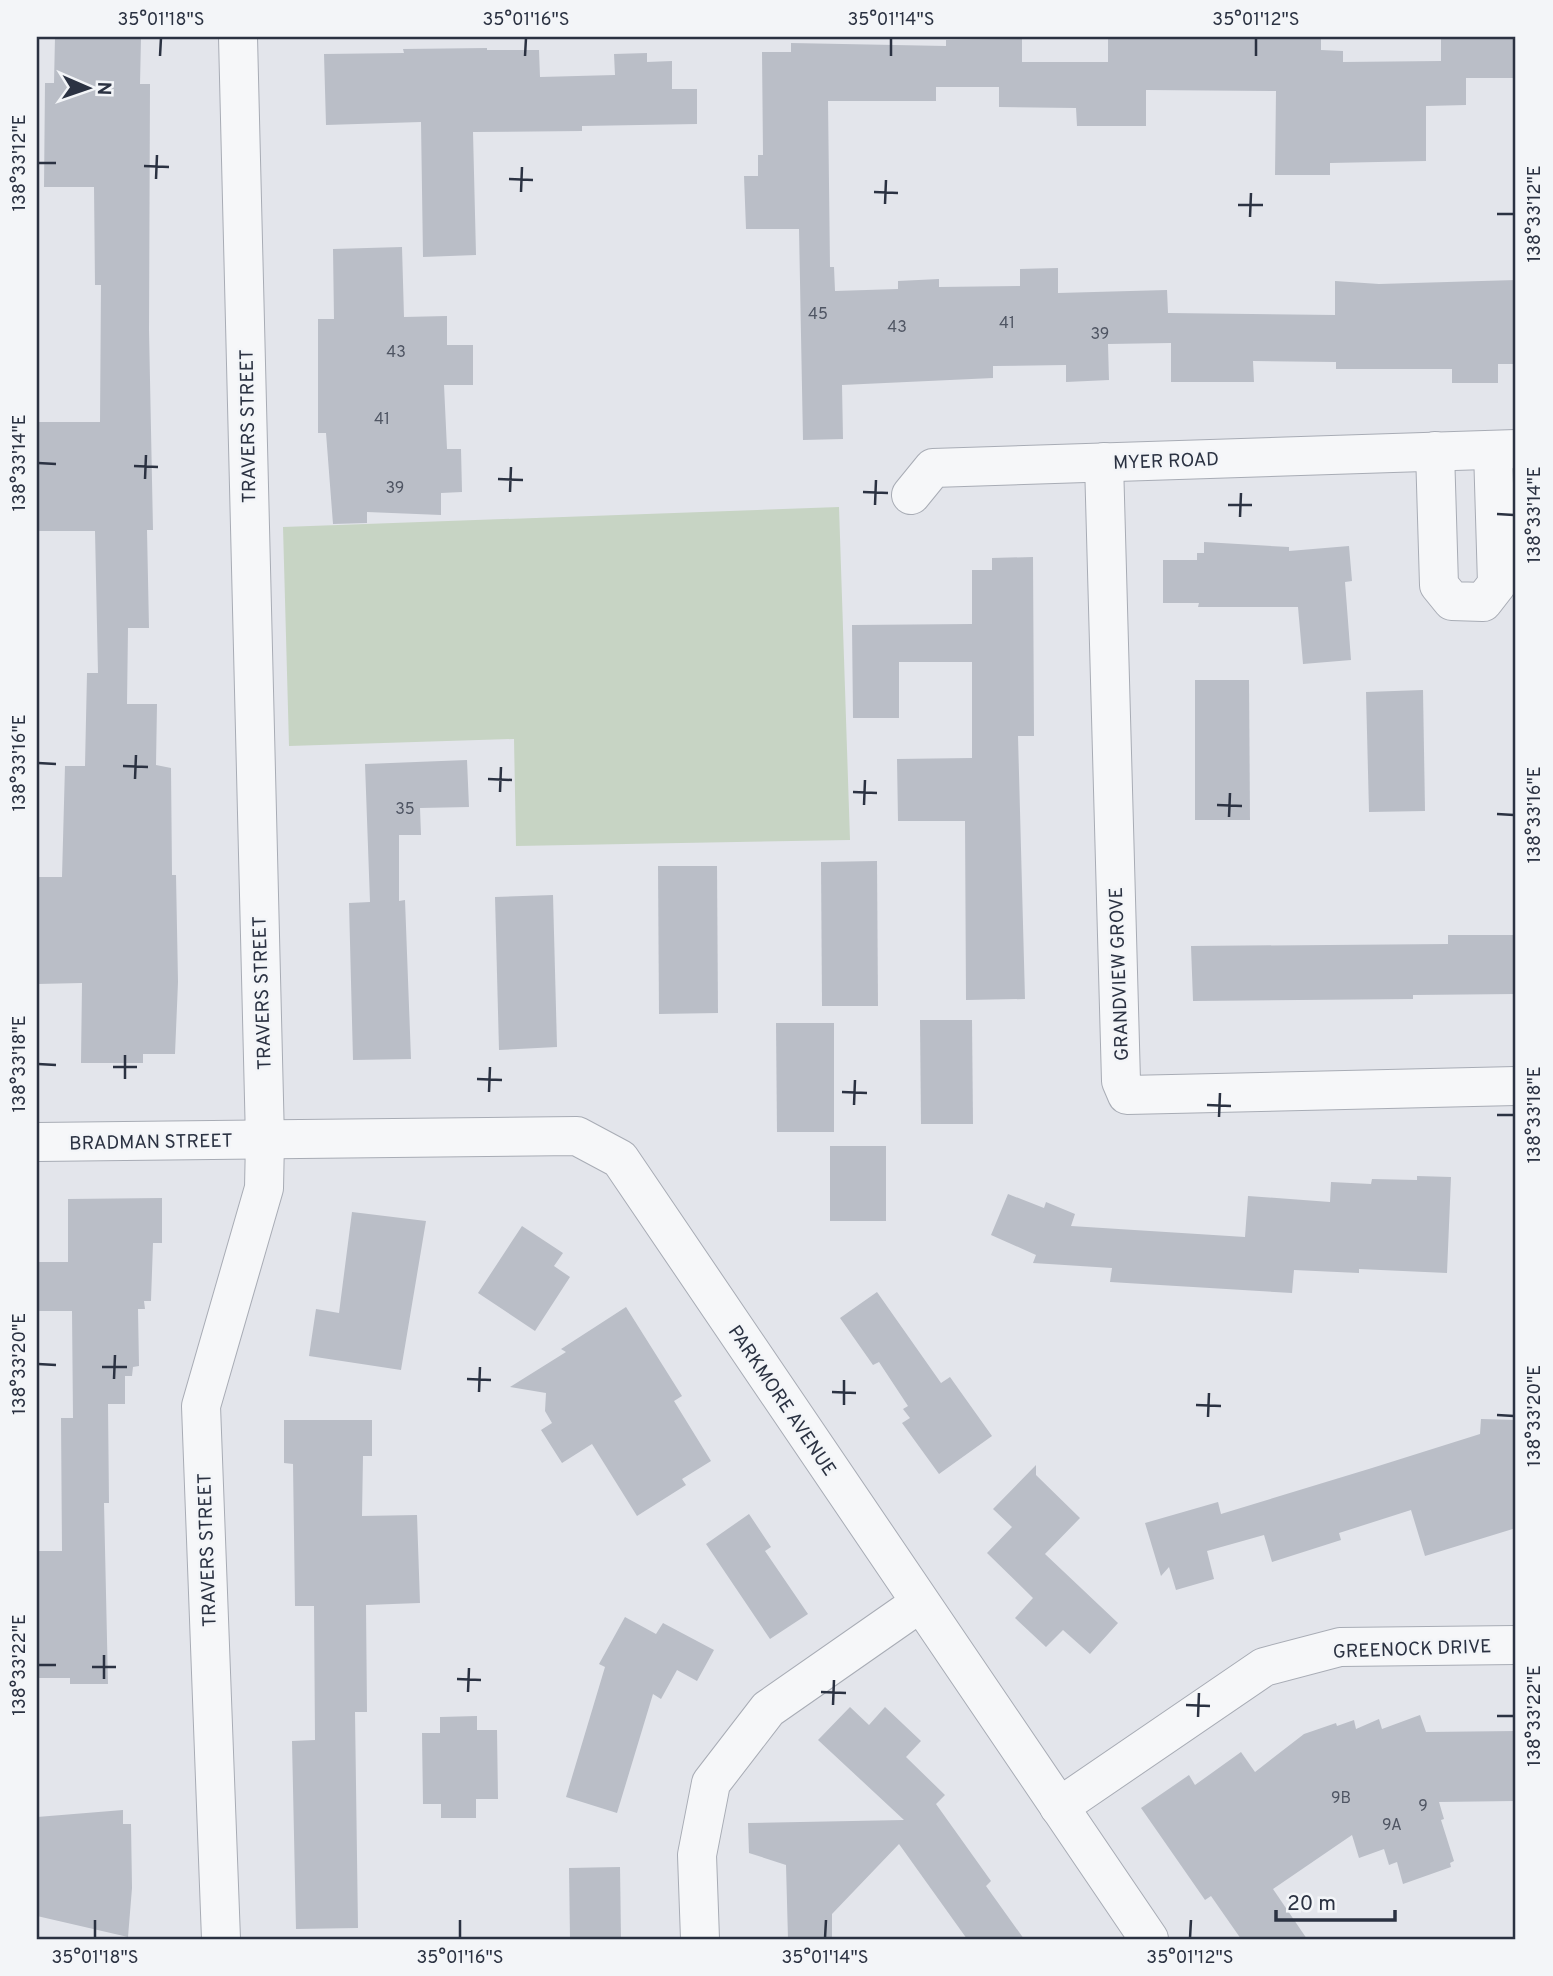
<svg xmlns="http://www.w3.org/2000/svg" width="1553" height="1976" font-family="Overpass,sans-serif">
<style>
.green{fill:#c7d4c4}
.building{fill:#babec7}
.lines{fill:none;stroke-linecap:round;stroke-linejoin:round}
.minor-casing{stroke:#a8acb5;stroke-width:40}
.minor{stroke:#f6f7f9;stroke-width:38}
.ticks{fill:none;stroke:#2b3242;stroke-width:2.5}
.labels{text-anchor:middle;stroke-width:5;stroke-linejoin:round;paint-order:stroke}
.number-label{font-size:16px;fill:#4f5563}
.street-label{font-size:19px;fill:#2b3242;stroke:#f3f5f8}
.neatline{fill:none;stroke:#2b3242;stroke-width:2.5}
.ticks-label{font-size:18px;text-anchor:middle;fill:#2b3242}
</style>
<rect width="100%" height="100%" fill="#e3e5eb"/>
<!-- green -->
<polygon class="green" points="839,507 850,840 516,846 514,739 289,746 283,527"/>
<!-- building -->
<g class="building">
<polygon points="55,37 141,38 140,84 150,84 149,330 153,530 147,530 149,628 128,628 127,704 157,704 156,765 171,768 172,875 176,875 178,982 175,1054 143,1054 143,1063 81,1063 82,983 37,984 37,877 62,877 65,766 85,766 87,673 98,673 95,531 37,531 37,422 100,422 101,285 95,285 94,187 44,187 45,83 54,83"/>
<polygon points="1108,37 1321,37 1321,50 1343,51 1343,62 1441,61 1441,37 1516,37 1516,78 1466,78 1466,105 1426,106 1426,161 1330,163 1330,175 1275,175 1276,91 1146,90 1146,126 1077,126 1076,108 999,107 999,87 936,87 936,101 828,101 830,267 834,267 835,291 898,289 898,281 939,279 939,287 1020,286 1020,269 1058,268 1058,293 1167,290 1168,313 1335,315 1335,281 1379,284 1516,280 1516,364 1498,364 1498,383 1452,383 1452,369 1336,369 1336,362 1253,361 1254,382 1171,382 1171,343 1108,344 1109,380 1066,382 1066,365 993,366 993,378 842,385 843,439 803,440 799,229 746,229 744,176 758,176 758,155 763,155 762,52 791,52 791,43 946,46 946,40 1022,39 1022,62 1108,62"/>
<polygon points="487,48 487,50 539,50 540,77 615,75 614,54 647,53 647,62 672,61 672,89 697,89 697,124 582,126 582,131 473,132 476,255 423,257 421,122 326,125 324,54 404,53 403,49"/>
<polygon points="402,247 404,317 447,316 447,345 473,345 473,385 444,385 447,449 461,449 462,492 441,493 441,515 367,512 367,523 333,524 326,433 318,433 318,319 334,319 333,249"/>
<polygon points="1204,542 1289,547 1289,551 1349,546 1352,581 1345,582 1351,660 1303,664 1298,607 1198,607 1199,603 1163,603 1163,560 1197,560 1197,553 1204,553"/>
<polygon points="1033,557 1034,736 1018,736 1025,999 966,1000 965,821 898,821 897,759 972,758 972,662 899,662 899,718 853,718 852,625 972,624 972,570 992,570 992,558"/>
<polygon points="1195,680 1249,680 1250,820 1195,820"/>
<polygon points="1423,690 1425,811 1369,812 1366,692"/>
<polygon points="467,760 469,807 420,808 421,835 399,835 399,901 405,900 411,1059 353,1060 349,903 370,902 365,764"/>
<polygon points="877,861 878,1006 822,1006 821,862"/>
<polygon points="658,866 717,866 718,1013 659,1014"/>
<polygon points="553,895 557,1047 499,1050 495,897"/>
<polygon points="1448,935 1516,935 1516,994 1413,995 1413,999 1193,1001 1191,946 1448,944"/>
<polygon points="920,1020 972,1020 973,1124 921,1124"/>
<polygon points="776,1023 834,1023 834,1132 777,1132"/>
<rect x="830" y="1146" width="56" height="75"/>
<polygon points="1417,1176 1451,1177 1447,1273 1359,1269 1359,1273 1294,1270 1292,1293 1110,1282 1112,1268 1033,1263 1036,1255 991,1235 1008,1194 1044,1208 1046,1202 1075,1214 1071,1226 1245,1237 1248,1196 1330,1202 1331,1182 1371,1184 1372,1179 1417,1180"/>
<polygon points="162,1198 162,1243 153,1243 151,1301 144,1301 145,1309 138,1309 139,1366 133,1367 132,1376 125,1376 125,1404 108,1404 109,1503 104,1503 108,1684 70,1684 70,1678 37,1678 37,1551 62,1551 61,1418 73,1418 72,1311 37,1311 37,1262 68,1262 68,1199"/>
<polygon points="352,1212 426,1221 401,1370 309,1356 316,1309 339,1313"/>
<polygon points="522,1226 563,1253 554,1266 570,1277 535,1331 478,1293"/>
<polygon points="877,1292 941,1383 950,1377 992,1436 939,1474 902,1423 910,1418 903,1409 908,1406 879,1362 873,1365 840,1318"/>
<polygon points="626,1307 682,1396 674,1401 711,1461 682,1479 686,1485 637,1516 592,1444 562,1463 541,1430 552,1423 545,1411 546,1393 510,1387 566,1352 561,1349"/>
<polygon points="1481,1419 1516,1420 1516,1528 1425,1556 1411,1510 1339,1533 1341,1540 1272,1562 1264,1535 1207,1551 1214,1579 1176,1590 1169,1567 1161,1576 1145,1523 1218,1502 1221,1514 1372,1468 1480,1434"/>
<polygon points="284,1420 372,1420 372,1456 363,1456 362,1516 417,1515 420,1603 366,1605 367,1712 355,1712 358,1928 296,1929 292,1741 315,1740 314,1606 295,1606 293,1464 284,1463"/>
<polygon points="1036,1465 1036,1475 1080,1518 1045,1554 1118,1623 1090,1654 1063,1630 1046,1647 1015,1618 1033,1598 987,1553 1012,1527 993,1509"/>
<polygon points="749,1514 771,1547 765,1551 808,1614 770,1639 706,1544"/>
<polygon points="625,1617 656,1634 663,1623 714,1650 697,1681 677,1670 661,1699 653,1694 617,1813 566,1797 605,1667 599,1664"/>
<polygon points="850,1707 869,1725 885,1707 921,1741 906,1757 945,1795 936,1804 991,1881 986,1886 1024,1939 967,1939 899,1844 832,1914 832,1939 788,1939 786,1865 749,1853 748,1823 904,1820 818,1740"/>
<polygon points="1420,1715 1426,1732 1516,1731 1514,1801 1439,1802 1444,1819 1441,1820 1454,1861 1450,1863 1451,1867 1403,1884 1397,1862 1389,1865 1384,1849 1359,1858 1352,1835 1273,1889 1307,1939 1241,1939 1211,1896 1205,1900 1141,1808 1189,1775 1195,1785 1241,1752 1255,1772 1304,1734 1336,1723 1337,1726 1354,1720 1356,1729 1379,1719 1382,1729"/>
<polygon points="477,1716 477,1730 497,1730 498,1799 476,1799 476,1818 441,1818 441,1804 423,1804 422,1733 440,1733 440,1717"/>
<polygon points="123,1810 123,1824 131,1824 132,1888 128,1937 37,1916 37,1817"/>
<polygon points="620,1867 621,1939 570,1939 569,1868"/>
</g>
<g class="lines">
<!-- minor casing -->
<g class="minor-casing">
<g id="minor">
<polyline points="1435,451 1439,585 1452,601 1483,602 1497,584 1493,450"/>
<polyline points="1104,462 1121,1081 1127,1095 1516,1086"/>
<polyline points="911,495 933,468 1516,449"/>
<polyline points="37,1142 577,1136 620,1159 1149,1939"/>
<polyline points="1059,1807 1264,1667 1340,1647 1516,1645"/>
<polyline points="221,1939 201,1406 264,1188 265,1140 238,37"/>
<polyline points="700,1939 697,1855 711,1783 768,1709 920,1603"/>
</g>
</g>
<!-- minor -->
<use href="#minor" class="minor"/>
</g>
<!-- ticks -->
<path class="ticks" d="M160,56L161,38M525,56L526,38M891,56V38M1256,56V38M38,163H56M144,166L169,167M156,179L157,155M509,179L533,180M521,192L522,167M874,192L898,193M885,204L886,180M1238,205H1263M1497,214H1514M1250,217L1251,193M38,463L56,464M134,466L158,467M145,479L146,455M498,479L523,480M510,492L511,467M863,492L888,493M875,505L876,480M1228,505H1252M1497,514L1514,515M1240,517L1241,493M38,763L56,764M123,766L148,767M135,779L136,755M488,779L512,780M500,792L501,767M853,792L877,793M864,805L865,780M1217,805L1242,806M1497,814L1514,815M1229,817L1230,793M38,1064L56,1065M113,1067H137M125,1079V1055M477,1079L502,1080M489,1092L490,1067M842,1092L867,1093M854,1105L855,1080M1207,1105L1231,1106M1497,1115H1514M1219,1117L1220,1093M38,1364L56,1365M102,1367H127M114,1379L115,1355M467,1379L491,1380M479,1392L480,1367M832,1392L856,1393M844,1405V1380M1196,1405L1221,1406M1497,1415L1514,1416M1208,1417L1209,1393M38,1665H56M92,1667H116M104,1679V1655M457,1679L481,1680M468,1692L469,1668M821,1692L846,1693M833,1705L834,1680M1186,1705L1210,1706M1497,1716H1514M1198,1717L1199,1693M95,1938V1920M460,1938V1920M825,1938L826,1920M1190,1938L1191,1920"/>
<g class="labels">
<!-- number labels -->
<g class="number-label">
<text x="818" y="319">45</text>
<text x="1007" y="328">41</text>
<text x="897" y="332">43</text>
<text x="1100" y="339">39</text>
<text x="396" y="357">43</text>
<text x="382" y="424">41</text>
<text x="395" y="493">39</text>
<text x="405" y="814">35</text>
<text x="1341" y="1803">9B</text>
<text x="1423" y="1811">9</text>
<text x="1392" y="1830">9A</text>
</g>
<!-- street labels -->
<g class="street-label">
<text transform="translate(247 426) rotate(-91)" y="7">TRAVERS STREET</text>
<text transform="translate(1166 460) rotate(-2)" y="7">MYER ROAD</text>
<text transform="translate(1118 974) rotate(-92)" y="7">GRANDVIEW GROVE</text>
<text transform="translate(261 993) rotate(-92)" y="7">TRAVERS STREET</text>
<text transform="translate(151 1141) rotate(-1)" y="7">BRADMAN STREET</text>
<text transform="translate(783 1400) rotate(56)" y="7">PARKMORE AVENUE</text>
<text transform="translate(206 1550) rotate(-92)" y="7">TRAVERS STREET</text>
<text transform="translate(1412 1648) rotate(-2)" y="7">GREENOCK DRIVE</text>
</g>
</g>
<!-- border -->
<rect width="1553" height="1976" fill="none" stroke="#f3f5f8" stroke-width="77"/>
<!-- north arrow -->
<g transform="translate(88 88) rotate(92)" stroke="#f3f5f8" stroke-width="5" paint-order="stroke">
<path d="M0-5L12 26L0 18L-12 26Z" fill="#2b3242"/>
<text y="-10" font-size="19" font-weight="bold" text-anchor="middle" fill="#2b3242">N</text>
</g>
<!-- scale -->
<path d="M1276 1910v10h119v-10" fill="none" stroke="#2b3242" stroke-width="3.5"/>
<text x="1287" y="1910" font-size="21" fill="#2b3242" stroke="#f3f5f8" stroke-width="5" paint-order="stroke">20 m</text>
<rect x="38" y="38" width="1476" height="1900" class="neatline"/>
<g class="ticks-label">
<text x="161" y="25">35°01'18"S</text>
<text x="526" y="25">35°01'16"S</text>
<text x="891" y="25">35°01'14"S</text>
<text x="1256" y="25">35°01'12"S</text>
<text transform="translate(19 163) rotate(-90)" y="6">138°33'12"E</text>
<text transform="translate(1534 214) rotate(-90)" y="6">138°33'12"E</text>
<text transform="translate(19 463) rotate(-90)" y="6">138°33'14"E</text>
<text transform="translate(1534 515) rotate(-90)" y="6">138°33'14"E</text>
<text transform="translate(19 763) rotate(-90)" y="6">138°33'16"E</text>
<text transform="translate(1534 815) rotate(-90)" y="6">138°33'16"E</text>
<text transform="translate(19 1064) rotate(-90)" y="6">138°33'18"E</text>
<text transform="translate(1534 1115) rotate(-90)" y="6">138°33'18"E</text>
<text transform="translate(19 1364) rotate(-90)" y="6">138°33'20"E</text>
<text transform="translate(1534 1416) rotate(-90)" y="6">138°33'20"E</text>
<text transform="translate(19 1665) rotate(-90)" y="6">138°33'22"E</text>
<text transform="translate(1534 1716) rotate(-90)" y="6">138°33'22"E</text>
<text x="95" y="1963">35°01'18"S</text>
<text x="460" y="1963">35°01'16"S</text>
<text x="825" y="1963">35°01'14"S</text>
<text x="1190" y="1963">35°01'12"S</text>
</g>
</svg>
